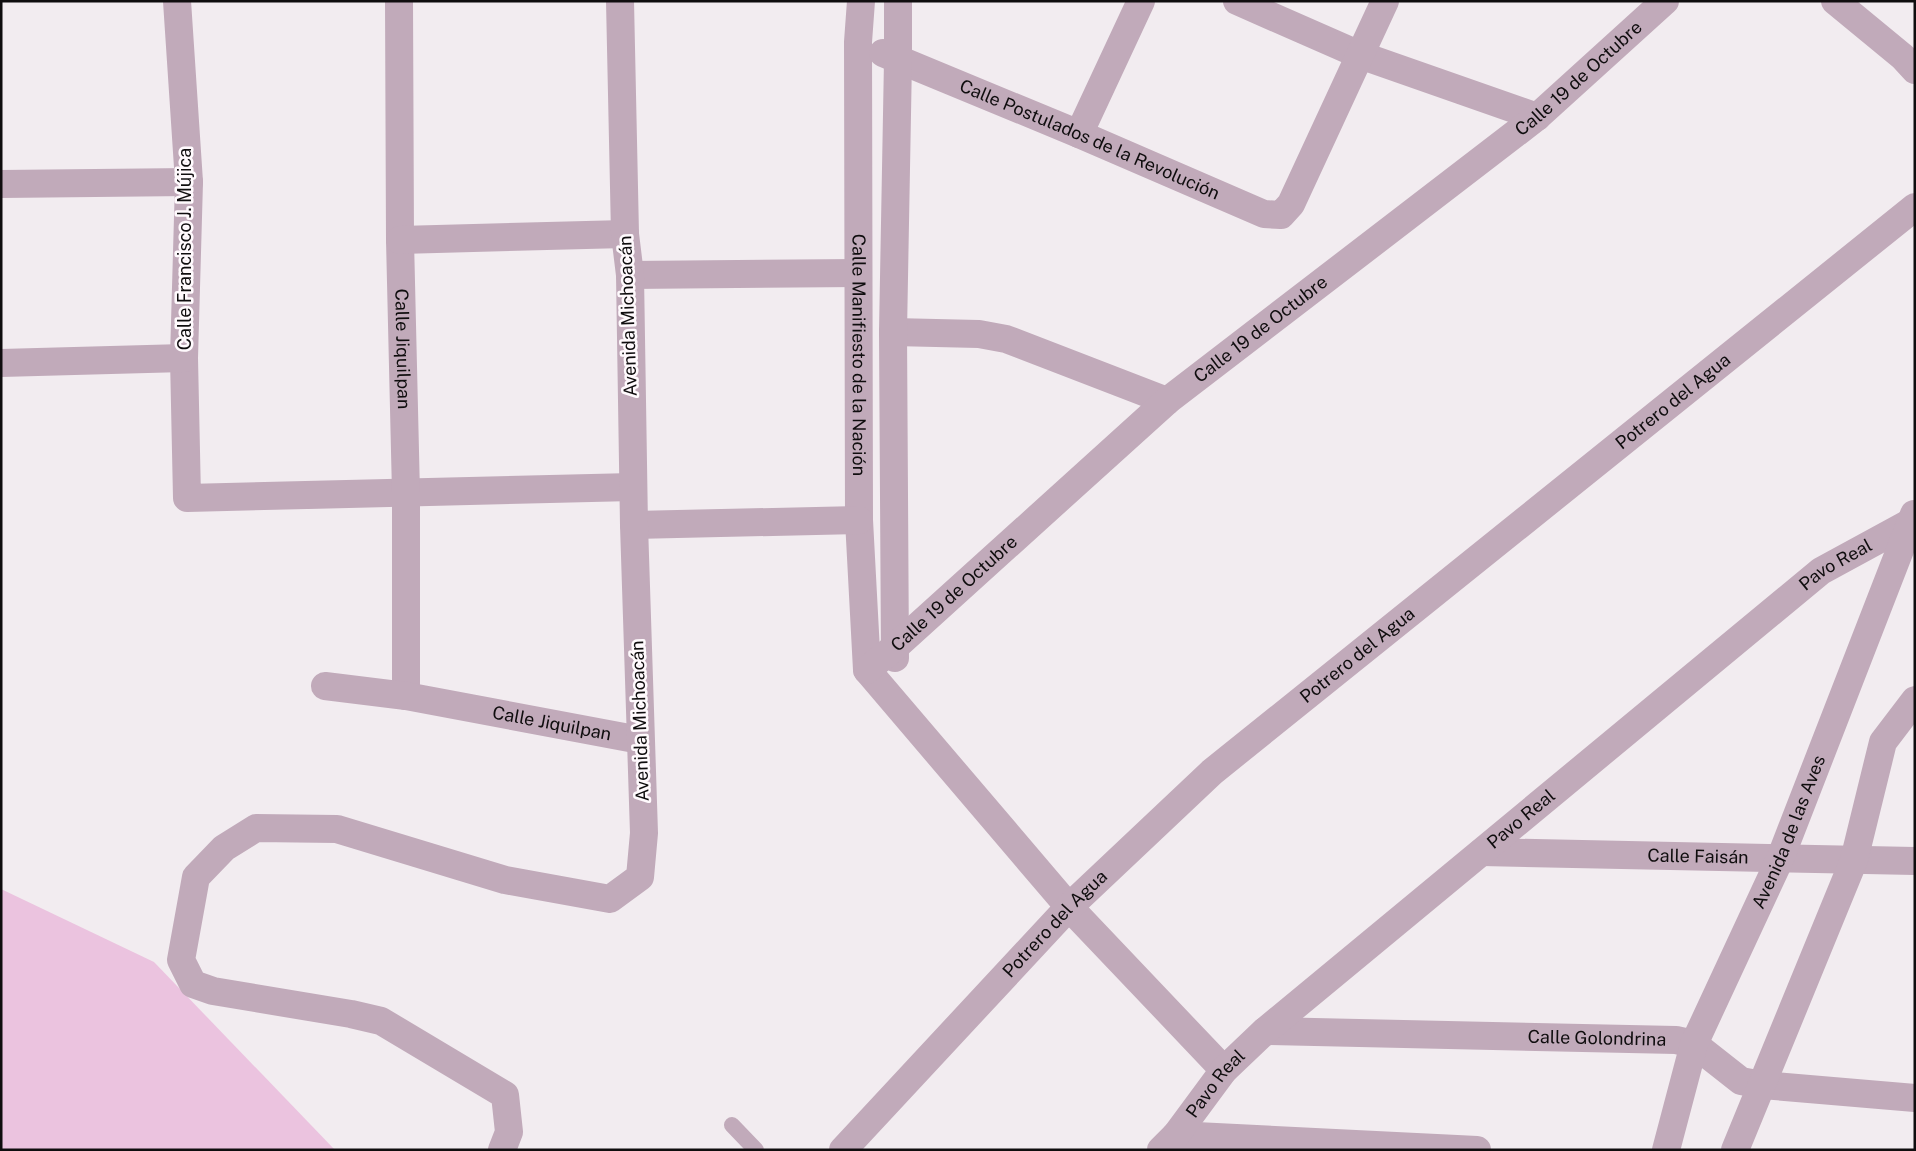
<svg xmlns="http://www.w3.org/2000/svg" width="1916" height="1151" font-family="'Public Sans',sans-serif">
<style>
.green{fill:#ebc3df}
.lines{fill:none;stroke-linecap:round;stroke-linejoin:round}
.lane{stroke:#c1aaba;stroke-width:16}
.street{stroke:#c1aaba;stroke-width:28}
.labels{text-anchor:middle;stroke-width:5;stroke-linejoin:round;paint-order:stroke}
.street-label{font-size:18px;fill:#0f0d0e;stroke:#fffafd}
</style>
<rect width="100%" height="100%" fill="#f2ecf0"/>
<!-- green -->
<polygon class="green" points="1,889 154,962 335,1150 1,1150"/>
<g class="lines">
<!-- lane -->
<polyline class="lane" points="732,1125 756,1150"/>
<!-- street -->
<g class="street">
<polyline points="177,1 189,182 184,358 187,498 633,487"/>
<path id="s1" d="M399,1L400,240L406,493V696"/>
<path id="s2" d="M861,1L858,42L859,520L867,670L1069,907L1224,1070"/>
<polyline points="1237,1 1360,55 1537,117"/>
<polyline points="1835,1 1903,57 1915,70"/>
<path id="s3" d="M883,53L1079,134L1264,214L1281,215L1291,204L1385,1"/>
<polyline points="1079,134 1141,1"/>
<polyline points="1,184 189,182"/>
<polyline points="400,240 625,234"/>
<polyline points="630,275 858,273"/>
<polyline points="893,332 979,334 1006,339 1167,401"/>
<polyline points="1,363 184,358"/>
<polyline points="634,525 859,520"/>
<polyline points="895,658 893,332 898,60 898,1"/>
<path id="s4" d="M867,670L896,646L1167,401L1537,117L1665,1"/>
<path id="s5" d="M325,686L406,696L640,740"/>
<path id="s6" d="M1482,852L1915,861"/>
<path id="s7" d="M1265,1031L1676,1040L1694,1044L1741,1081L1762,1085L1915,1098"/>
<polyline points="1176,1135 1477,1150"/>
<polyline points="502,1150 509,1132 505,1095 381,1021 351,1014 213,991 193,984 181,960 196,877 224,848 256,828 337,829 505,880 610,899 640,877 644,833 634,525 630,275 625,234 620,1"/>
<path id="s8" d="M843,1150L1069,907L1212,772L1915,207"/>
<path id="s9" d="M1161,1150L1176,1135L1224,1070L1265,1031L1821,571L1911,522"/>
<path id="s10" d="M1666,1150L1694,1044L1780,859L1914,514"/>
<polyline points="1735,1150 1854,860 1883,742 1915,700"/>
</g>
</g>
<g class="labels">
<!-- street labels -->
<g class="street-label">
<text dy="6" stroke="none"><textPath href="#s4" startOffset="926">Calle 19 de Octubre</textPath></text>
<text dy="6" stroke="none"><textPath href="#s3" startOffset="224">Calle Postulados de la Revolución</textPath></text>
<text transform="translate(185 249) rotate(-90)" y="6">Calle Francisco J. Mújica</text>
<text transform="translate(628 316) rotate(-92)" y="6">Avenida Michoacán</text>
<text dy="6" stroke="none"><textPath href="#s4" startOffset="521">Calle 19 de Octubre</textPath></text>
<text dy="6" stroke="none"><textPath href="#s1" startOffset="348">Calle Jiquilpan</textPath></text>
<text dy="6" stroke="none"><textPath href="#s2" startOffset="354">Calle Manifiesto de la Nación</textPath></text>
<text dy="6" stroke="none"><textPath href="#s8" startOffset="1120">Potrero del Agua</textPath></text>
<text dy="6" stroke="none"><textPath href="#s9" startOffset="896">Pavo Real</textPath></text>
<text dy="6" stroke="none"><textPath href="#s4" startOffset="116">Calle 19 de Octubre</textPath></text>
<text dy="6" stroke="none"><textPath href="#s8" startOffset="715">Potrero del Agua</textPath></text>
<text transform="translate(640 721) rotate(-92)" y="6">Avenida Michoacán</text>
<text dy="6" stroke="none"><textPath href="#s5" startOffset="230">Calle Jiquilpan</textPath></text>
<text dy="6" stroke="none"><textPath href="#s9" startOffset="491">Pavo Real</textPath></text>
<text dy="6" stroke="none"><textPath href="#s10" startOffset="342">Avenida de las Aves</textPath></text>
<text dy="6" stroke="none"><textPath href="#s6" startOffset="216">Calle Faisán</textPath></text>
<text dy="6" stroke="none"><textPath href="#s8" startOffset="310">Potrero del Agua</textPath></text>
<text dy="6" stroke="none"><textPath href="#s7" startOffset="332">Calle Golondrina</textPath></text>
<text dy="6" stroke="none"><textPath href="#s9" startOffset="86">Pavo Real</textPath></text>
</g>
</g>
<!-- border -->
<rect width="1916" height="1151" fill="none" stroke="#0f0d0e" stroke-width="5"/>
</svg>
